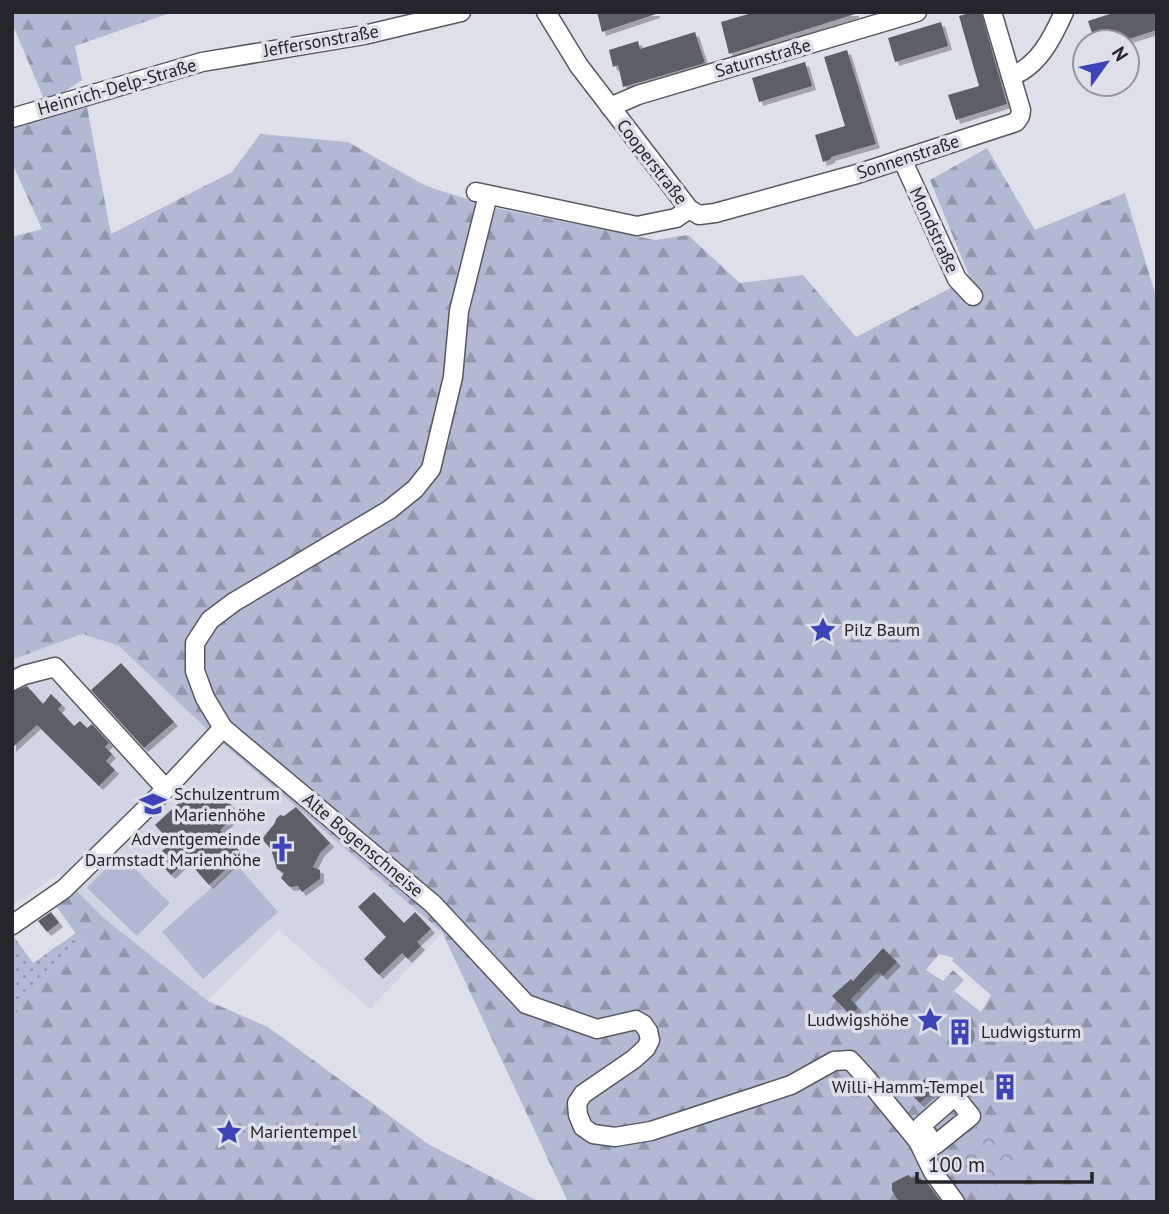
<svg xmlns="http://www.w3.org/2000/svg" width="1169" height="1214" font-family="'PT Sans',sans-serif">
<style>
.built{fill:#d0d4e3}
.grass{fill:url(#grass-dots)}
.forest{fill:url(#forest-firs);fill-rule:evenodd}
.park{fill:url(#park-crowns)}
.garden{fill:#b3b9d3}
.building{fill:#5c5e65;filter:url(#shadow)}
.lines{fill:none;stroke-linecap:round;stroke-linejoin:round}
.minor-casing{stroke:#575960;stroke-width:21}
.minor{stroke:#fff;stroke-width:18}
.labels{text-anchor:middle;stroke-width:7;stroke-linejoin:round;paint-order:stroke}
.street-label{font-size:18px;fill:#252629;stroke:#dee0e9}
.poi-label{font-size:18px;fill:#252629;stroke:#dee0e9;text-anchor:start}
</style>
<defs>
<pattern id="grass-dots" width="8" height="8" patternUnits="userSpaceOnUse" patternTransform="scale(1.75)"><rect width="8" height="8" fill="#b3b9d3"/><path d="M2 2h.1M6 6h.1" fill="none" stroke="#9196ab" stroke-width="1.8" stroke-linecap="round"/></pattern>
<pattern id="forest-firs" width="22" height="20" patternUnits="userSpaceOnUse" patternTransform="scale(1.75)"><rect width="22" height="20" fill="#b3b9d3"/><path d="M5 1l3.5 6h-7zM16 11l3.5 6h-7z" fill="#9196ab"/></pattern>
<pattern id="park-crowns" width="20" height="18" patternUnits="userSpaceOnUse" patternTransform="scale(1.75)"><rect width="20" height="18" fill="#b3b9d3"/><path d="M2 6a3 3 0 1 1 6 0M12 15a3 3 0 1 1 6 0" fill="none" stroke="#9196ab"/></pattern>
<filter id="shadow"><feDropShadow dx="4" dy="4" stdDeviation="0" flood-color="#0004"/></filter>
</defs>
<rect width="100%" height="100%" fill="#dee0e9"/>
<!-- built -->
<polygon class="built" points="83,634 119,646 213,735 443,932 370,1009 279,930 208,1001 105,919 59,873 12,906 12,660 51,645"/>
<!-- grass -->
<polygon class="grass" points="76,933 84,945 51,971 12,1019 12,934 33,963"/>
<!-- forest -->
<g class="forest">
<polygon points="12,12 173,12 75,46 82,80 46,104 12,23"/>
<path d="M87,107L111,234L232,172L260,134L348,142L426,186L495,208L655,240L688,235L740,283L803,275L856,337L970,278L930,180L987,148L1035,230L1125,193L1157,300V1202H939V1196L935,1193V1187L930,1184L926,1187L912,1178L896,1181L892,1184V1190L896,1198L906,1202H568L442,932L213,735L119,646L83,634L51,645L12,660V237L42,229L12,163V128L49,115ZM883,949V976L877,970L861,989L846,994L858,1008L850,1015L833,996L850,980L853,981L871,964L869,962ZM939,954L954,958L952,961L991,995L981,1012L954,991L964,980L953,970L943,981L926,970Z"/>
<polygon points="74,888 105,919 208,1001 268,1027 428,1144 540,1202 12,1202 12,1019 51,971 84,945 54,903"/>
</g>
<!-- park -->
<polygon class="park" points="986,1119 1024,1166 978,1194 959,1140"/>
<!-- garden -->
<g class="garden">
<polygon points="120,854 170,903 137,936 87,888"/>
<polygon points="237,865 278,912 203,979 162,932"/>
</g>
<!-- building -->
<g class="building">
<polygon points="597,12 656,12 656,14 602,32"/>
<polygon points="755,12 855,12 855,14 729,54 721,22"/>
<polygon points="973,12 981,12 1007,104 956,120 948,95 979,86 959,16"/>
<polygon points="1116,12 1157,12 1157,30 1119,42 1095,42 1088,21"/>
<polygon points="941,22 948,46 895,62 888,38"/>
<polygon points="695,32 705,63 623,87 618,65 613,67 609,50 638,41 640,49"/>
<polygon points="847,50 876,144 831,157 831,159 823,162 815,135 845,126 824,57"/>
<polygon points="805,62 812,86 759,102 752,78"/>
<polygon points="121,663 174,722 144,748 91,690"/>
<polygon points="27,686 43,704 51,694 62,705 58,709 74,726 80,721 87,728 92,724 109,743 105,747 112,754 106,761 115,770 99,786 37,725 12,748 12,692"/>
<polygon points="196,787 207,798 216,790 239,813 220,830 242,854 209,885 187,860 171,875 155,858 171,842 155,825"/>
<polygon points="296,807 330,843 320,853 313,867 320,870 320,879 302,892 298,886 290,887 281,878 284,873 277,869 271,849 262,839 275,823 276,819 280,815 284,816"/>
<polygon points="374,892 404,923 415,912 431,929 417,942 421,946 408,959 402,953 379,975 364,959 386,937 358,907"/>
<polygon points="51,912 59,923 47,932 38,921"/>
<polygon points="883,948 897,962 883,976 878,971 851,999 858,1008 850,1015 832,996 851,979 853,981"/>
<circle cx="960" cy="1032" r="11"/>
<polygon points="926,1078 936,1089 920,1103 910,1093"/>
<polygon points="908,1175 912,1178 916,1176 928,1184 941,1202 901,1202 896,1198 892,1190 892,1183"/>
</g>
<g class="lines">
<!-- minor casing -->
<g class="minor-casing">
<g id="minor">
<polyline points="546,12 579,66 689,209 699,215 715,213 857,174 1016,122 1020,116 1021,110 992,12"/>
<path d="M1011,76C1038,67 1053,37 1064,12"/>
<polyline points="610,107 638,95 917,12"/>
<polyline points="12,118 202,62 364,35 461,12"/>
<polyline points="902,159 957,279 973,296"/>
<polyline points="476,192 637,226 676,218 689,209"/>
<polyline points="488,195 459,311 453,377 431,469 415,489 389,510 234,602 210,620 195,643 195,671 205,698 223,728 433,904 526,1004 597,1029 636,1020 643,1024 648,1031 650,1040 646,1048 634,1059 583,1094 577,1103 578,1115 583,1127 593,1134 615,1137 651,1131 791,1085 834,1061 850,1060 862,1073 918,1141 933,1172 955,1202"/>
<polyline points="12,681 24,675 55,667 166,789"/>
<polyline points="12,925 64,889 166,789 223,728"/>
<polygon points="955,1096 971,1116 935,1145 921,1126"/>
</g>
</g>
<!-- minor -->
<use href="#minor" class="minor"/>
</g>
<!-- icons -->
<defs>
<g id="sight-bare" transform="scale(2.1)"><path d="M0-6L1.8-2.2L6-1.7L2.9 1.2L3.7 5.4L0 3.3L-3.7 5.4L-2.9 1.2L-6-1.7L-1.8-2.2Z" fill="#3e43b8" stroke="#dee0e9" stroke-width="2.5" paint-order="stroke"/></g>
<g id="school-bare" transform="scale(2.1)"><path d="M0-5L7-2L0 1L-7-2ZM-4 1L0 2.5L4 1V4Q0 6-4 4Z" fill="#3e43b8" stroke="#dee0e9" stroke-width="2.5" paint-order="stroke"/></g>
<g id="church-bare" transform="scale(2.1)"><path d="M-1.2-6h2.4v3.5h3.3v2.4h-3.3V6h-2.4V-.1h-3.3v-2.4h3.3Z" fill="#3e43b8" stroke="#dee0e9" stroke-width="2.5" paint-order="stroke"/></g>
<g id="building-bare" transform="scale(2.1)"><path d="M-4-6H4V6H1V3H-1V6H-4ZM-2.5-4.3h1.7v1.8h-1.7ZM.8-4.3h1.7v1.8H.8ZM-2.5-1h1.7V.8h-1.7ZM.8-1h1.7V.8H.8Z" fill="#3e43b8" stroke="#dee0e9" stroke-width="2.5" paint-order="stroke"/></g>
</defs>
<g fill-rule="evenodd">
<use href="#sight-bare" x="823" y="630"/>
<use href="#school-bare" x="153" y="804"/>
<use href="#church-bare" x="282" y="849"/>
<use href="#sight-bare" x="930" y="1020"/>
<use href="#building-bare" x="960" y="1032"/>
<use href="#building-bare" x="1005" y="1087"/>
<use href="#sight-bare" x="229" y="1132"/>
</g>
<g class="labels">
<!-- street labels -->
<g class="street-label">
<text transform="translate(321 41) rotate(-10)" y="6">Jeffersonstraße</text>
<text transform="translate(763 58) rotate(-16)" y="6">Saturnstraße</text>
<text transform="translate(117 87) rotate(-16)" y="6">Heinrich-Delp-Straße</text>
<text transform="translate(908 157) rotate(-18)" y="6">Sonnenstraße</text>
<text transform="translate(652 162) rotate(52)" y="6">Cooperstraße</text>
<text transform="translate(934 230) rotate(65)" y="6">Mondstraße</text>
<text transform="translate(363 845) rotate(40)" y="6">Alte Bogenschneise</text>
</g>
<!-- poi labels -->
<g class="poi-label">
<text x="844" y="636">Pilz Baum</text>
<text x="174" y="800">Schulzentrum<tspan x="174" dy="21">Marienhöhe</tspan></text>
<text x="261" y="845" text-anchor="end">Adventgemeinde<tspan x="261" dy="21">Darmstadt Marienhöhe</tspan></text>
<text x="909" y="1026" text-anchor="end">Ludwigshöhe</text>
<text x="981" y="1038">Ludwigsturm</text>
<text x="984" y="1093" text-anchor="end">Willi-Hamm-Tempel</text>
<text x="250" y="1138">Marientempel</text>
</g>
</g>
<!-- border -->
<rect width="1169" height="1214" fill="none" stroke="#252629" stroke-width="28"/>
<!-- north arrow -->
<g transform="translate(1106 63) rotate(57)"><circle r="33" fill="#dee0e9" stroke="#94969c" stroke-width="2"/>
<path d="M0-5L12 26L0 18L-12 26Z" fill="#3e43b8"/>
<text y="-10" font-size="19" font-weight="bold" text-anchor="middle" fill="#252629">N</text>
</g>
<!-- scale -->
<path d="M917 1172v10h175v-10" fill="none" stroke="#252629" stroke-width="3.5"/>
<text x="928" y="1172" font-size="21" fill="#252629" stroke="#dee0e9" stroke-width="5" paint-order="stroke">100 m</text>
</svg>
